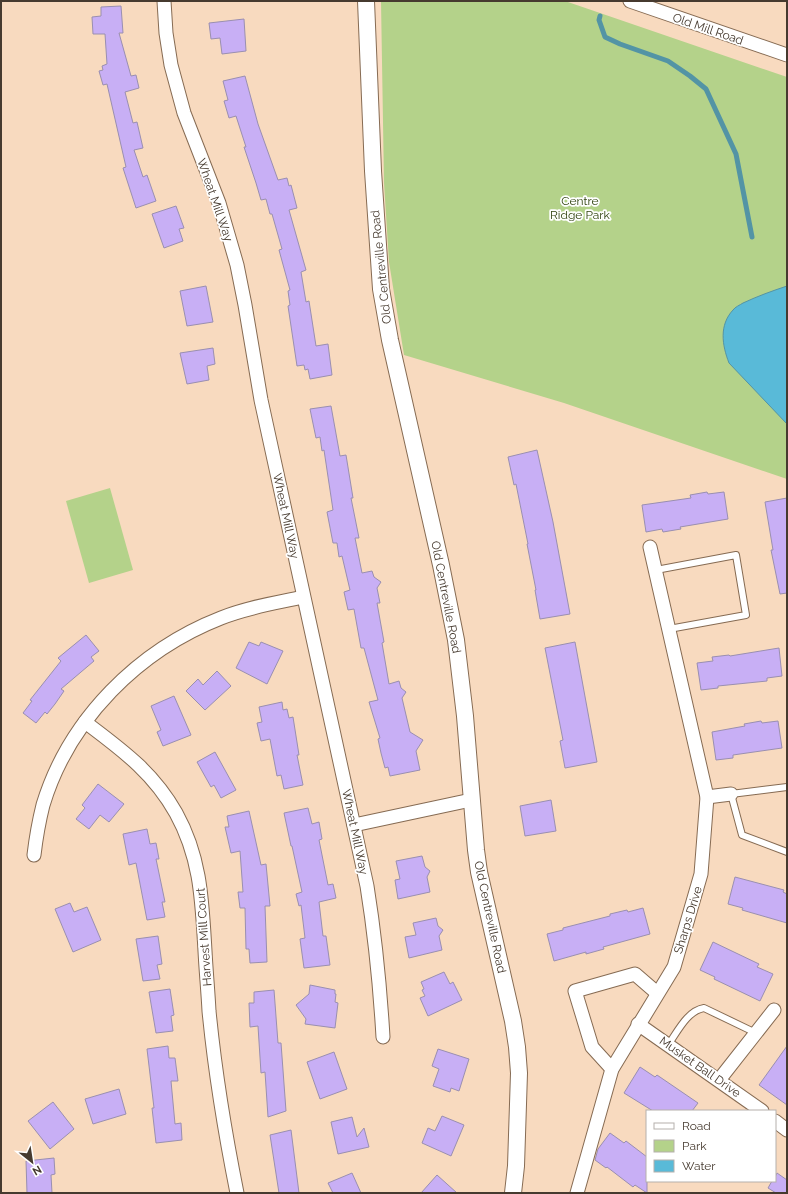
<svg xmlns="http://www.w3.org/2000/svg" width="788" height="1194" font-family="Raleway,sans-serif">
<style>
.green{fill:#b4d28a}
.water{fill:#59bad8;stroke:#5394a5}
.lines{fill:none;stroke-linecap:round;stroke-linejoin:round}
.stream{stroke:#5394a5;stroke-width:5}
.building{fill:#c8aff5;stroke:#9a8fb0}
.service-casing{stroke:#866b53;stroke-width:8}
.minor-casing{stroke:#866b53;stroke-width:15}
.tertiary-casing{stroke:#866b53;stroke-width:18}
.service{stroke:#fff;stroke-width:6}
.minor{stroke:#fff;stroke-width:13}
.tertiary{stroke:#fff;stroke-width:16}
.labels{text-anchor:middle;stroke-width:3.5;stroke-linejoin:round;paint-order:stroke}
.street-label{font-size:12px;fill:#463a2f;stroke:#fff}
.park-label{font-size:12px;fill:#30430f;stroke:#fff}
</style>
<rect width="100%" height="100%" fill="#f8dabf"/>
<!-- green -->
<g class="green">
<polygon points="381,1 565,1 787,77 787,479 564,403 404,355 389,262 384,183"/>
<polygon points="110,488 133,570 89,583 66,501"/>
</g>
<!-- water -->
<path class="water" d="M787,286V424L729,363C722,345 719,325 733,310C735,307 740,305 743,303C758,296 772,291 787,286Z"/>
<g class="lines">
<!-- stream -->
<polyline class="stream" points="600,16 599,20 605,37 620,44 668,61 690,76 706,89 736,154 752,237"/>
</g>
<!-- building -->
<g class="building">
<polygon points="121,6 123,33 119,33 131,76 136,75 139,88 125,92 133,123 137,122 143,148 134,150 143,177 147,175 156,201 136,208 123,168 126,167 107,84 103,85 99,71 103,70 102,66 107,64 105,34 93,34 92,17 101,16 101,7"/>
<polygon points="244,19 246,51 222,54 220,38 211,39 209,23"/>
<polygon points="245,76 258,124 278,180 287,178 289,186 291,185 297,208 289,210 306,270 301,272 306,302 309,301 316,346 328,344 332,375 310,379 308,369 305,370 304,365 297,366 288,306 290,305 288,291 290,290 279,250 282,249 272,214 270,214 266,199 261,200 256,183 244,147 246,147 236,116 229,118 224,101 228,100 223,81"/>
<polygon points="176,206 184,228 179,229 183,241 164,248 152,214"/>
<polygon points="206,286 213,322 187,326 180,291"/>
<polygon points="213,348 215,364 207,366 209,380 187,384 180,353"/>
<polygon points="331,406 340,456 346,455 353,498 351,498 359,538 355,538 362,573 372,571 374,577 381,582 377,588 380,603 377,603 384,642 382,643 389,684 399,681 401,688 406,692 402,698 410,732 423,740 416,751 420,770 390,776 388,767 385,768 381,753 378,739 380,738 369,702 378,700 364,648 361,648 354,609 348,610 344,592 350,590 342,556 339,557 337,543 333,543 327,512 333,510 324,450 322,451 320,437 316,438 310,409"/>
<polygon points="537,450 553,522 570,614 540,619 535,590 536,590 527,544 528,544 516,484 514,485 508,457"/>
<polygon points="707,492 708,494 724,492 728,519 680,527 681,529 663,532 662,529 646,532 642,505 691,498 690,495"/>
<polygon points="787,498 787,593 780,594 771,550 773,550 765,502"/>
<polygon points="86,635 99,651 91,657 94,661 61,689 64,691 55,704 47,714 45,712 36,723 23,713 32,701 30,700 61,661 58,658"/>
<polygon points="249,642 259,646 261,642 283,651 267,684 236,668"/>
<polygon points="575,642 597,762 565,768 560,741 563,740 545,648"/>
<polygon points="779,648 782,676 767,678 767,681 718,686 718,688 701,690 697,663 713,661 712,657 729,655 730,656"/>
<polygon points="217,671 231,686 205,710 186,691 198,679 203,685"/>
<polygon points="174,696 191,735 163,746 157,732 161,730 151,706"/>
<polygon points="282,702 283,710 287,709 289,718 293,717 299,755 297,755 303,785 284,789 281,775 277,776 270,739 261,741 257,723 262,722 259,707"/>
<polygon points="761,721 762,723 778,721 782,748 733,755 733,758 716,760 712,732 745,726 744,724"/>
<polygon points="215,752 236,790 221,798 214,785 211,787 197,762"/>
<polygon points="98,784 124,804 109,822 100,815 89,829 76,819 85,808 82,805"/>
<polygon points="551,800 556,831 525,836 520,806"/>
<polygon points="308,808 312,824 319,822 322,839 319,840 328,885 333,884 336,898 319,902 323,936 326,936 330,965 304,968 300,939 305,938 301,905 299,906 296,894 302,892 292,846 291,846 284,813"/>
<polygon points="249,811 261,865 266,864 270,906 265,906 267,962 250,963 249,949 246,949 245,908 240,908 238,892 243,892 240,851 231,853 225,827 229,827 227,816"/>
<polygon points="147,829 150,844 156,843 159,859 156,859 165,902 162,902 165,917 147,920 136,863 129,865 123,834"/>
<polygon points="422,856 425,867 430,871 427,877 430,892 398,899 395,880 400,879 396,861"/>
<polygon points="735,877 784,890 783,892 787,894 787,923 742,910 743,908 728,904"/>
<polygon points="70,903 74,912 87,907 101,940 73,952 55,909"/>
<polygon points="643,908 650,934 603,947 604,949 586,954 586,952 554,961 547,934 563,930 563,928 610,916 610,914 627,910 628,912"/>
<polygon points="436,918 438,926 443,930 439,936 442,950 409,958 405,937 416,935 413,923"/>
<polygon points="158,936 162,964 157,965 160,979 143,981 136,939"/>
<polygon points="713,942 759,964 757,967 773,974 760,1001 714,979 715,977 700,970"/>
<polygon points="444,972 450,984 453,982 462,1000 428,1016 420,998 425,996 422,990 424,989 421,982"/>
<polygon points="310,985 335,990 335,994 336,994 335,1002 338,1003 335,1028 305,1024 306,1019 296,1005 309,994"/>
<polygon points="170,989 174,1015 171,1016 173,1031 156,1033 149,992"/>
<polygon points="274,990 278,1043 281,1043 286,1111 268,1117 265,1072 261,1073 258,1026 250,1027 249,1003 254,1003 254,992"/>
<polygon points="168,1046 169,1058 175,1058 178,1081 171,1081 175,1124 181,1123 182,1140 156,1143 152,1108 154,1108 147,1049"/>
<polygon points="787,1046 787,1105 759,1085"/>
<polygon points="438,1049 469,1059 459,1091 451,1088 450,1092 433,1086 439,1069 432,1066"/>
<polygon points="334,1052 347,1089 320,1099 307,1062"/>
<polygon points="640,1067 655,1077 657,1075 698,1103 692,1111 653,1111 624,1093"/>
<polygon points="119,1089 126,1114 93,1124 85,1099"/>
<polygon points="53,1102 74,1129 50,1149 28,1121"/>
<polygon points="442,1116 464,1125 451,1156 422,1143 428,1128 435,1131"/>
<polygon points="352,1117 357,1137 364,1128 369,1147 338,1154 331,1122"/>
<polygon points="291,1130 299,1193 279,1193 270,1135"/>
<polygon points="610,1133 624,1143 626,1141 647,1157 647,1193 635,1185 633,1187 607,1167 606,1168 595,1160 598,1149"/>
<polygon points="54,1158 55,1174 51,1175 52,1193 27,1193 26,1161"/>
<polygon points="352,1173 361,1193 333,1193 328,1183"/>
<polygon points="777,1173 787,1180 787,1193 776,1193 768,1188 772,1181 775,1181 775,1177"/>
<polygon points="437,1175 457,1193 421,1193"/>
</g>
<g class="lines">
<!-- service casing -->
<g class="service-casing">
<g id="service">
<polyline points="656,570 736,555 746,615 669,629"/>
<polyline points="787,787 731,794 742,835 787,852"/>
<path d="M668,1045C678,1031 687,1011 704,1008L756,1033"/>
</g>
</g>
<!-- minor casing -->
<g class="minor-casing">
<g id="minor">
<path d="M164,1L166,33L171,65L184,113L219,203L237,265L245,305L261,400L367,886C375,936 380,986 383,1037"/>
<polyline points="630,1 787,55"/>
<path d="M85,722C122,750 153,772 176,813C201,858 202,901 205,951C206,971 208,991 209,1011C215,1072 225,1133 237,1193"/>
<polyline points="707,797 731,794"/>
<polyline points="354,825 471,800"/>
<path d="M34,855C36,838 39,821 43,805C69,719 139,650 221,618C248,607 276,603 303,597"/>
<polyline points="638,1024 762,1111"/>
<polyline points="612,1069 592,1047 575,991 635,974 657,993"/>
<polyline points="719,1080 774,1010"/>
<polyline points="775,1121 787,1130"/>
<polyline points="577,1193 612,1069 674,967 701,874 707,797 650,547"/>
</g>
</g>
<!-- tertiary casing -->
<g class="tertiary-casing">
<polyline id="tertiary" points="366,1 373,171 381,289 390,340 441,565 456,640 465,716 476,850 479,872 513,1021 517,1047 519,1073 516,1166 513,1193"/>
</g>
<!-- service -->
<use href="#service" class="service"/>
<!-- minor -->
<use href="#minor" class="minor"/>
<!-- tertiary -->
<use href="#tertiary" class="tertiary"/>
</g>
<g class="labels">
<!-- street labels -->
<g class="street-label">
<text transform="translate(708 29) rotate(19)" y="4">Old Mill Road</text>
<text transform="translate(215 200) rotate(71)" y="4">Wheat Mill Way</text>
<text transform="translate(381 267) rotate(-96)" y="4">Old Centreville Road</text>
<text transform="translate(286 516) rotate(78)" y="4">Wheat Mill Way</text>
<text transform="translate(446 597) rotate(79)" y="4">Old Centreville Road</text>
<text transform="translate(355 832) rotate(78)" y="4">Wheat Mill Way</text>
<text transform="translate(490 917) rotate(78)" y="4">Old Centreville Road</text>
<text transform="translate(688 920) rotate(-73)" y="4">Sharps Drive</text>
<text transform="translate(204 937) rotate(-94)" y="4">Harvest Mill Court</text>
<text transform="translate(700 1067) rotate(35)" y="4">Musket Ball Drive</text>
</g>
<!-- park labels -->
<g class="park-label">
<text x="580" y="205">Centre<tspan x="580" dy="14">Ridge Park</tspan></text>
</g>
</g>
<!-- border -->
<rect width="788" height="1194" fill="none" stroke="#463a2f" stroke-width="4"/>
<!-- legend -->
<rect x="646" y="1110" width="130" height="72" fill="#ffffff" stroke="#b5b0ac"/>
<rect x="654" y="1123" width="20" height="6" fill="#ffffff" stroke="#b5b0ac"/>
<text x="682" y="1130" font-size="12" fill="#463a2f">Road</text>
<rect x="654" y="1140" width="20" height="12" fill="#b4d28a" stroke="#b5b0ac"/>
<text x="682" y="1150" font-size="12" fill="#463a2f">Park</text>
<rect x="654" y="1160" width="20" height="12" fill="#59bad8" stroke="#b5b0ac"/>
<text x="682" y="1170" font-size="12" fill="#463a2f">Water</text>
<!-- north arrow -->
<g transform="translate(32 1162) rotate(150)" stroke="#ffffff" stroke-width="3" paint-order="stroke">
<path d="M0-3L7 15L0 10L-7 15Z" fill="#463a2f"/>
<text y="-6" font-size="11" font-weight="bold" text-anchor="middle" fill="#463a2f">N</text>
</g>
</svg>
